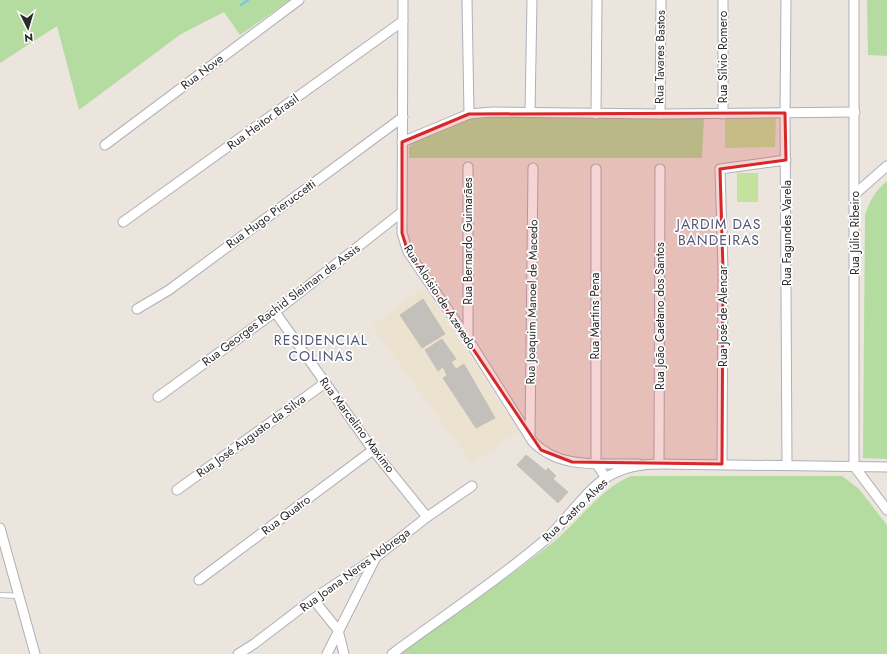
<svg xmlns="http://www.w3.org/2000/svg" width="887" height="654" font-family="Jost,sans-serif">
<style>
.education{fill:#ebe2cf}
.green{fill:#b4dca0}
.pitch{fill:#c4e29d}
.lines{fill:none;stroke-linecap:round;stroke-linejoin:round}
.stream{stroke:#7cc6e2;stroke-width:2.5}
.building{fill:#c3bfba;stroke:#c6c1b8}
.service-casing{stroke:#aeb0b9;stroke-width:6}
.minor-casing{stroke:#aeb0b9;stroke-width:11}
.service{stroke:#fff;stroke-width:4.5}
.minor{stroke:#fff;stroke-width:9}
.marked{fill:#d62828;fill-opacity:0.2;stroke:#d62828;stroke-width:3;stroke-linejoin:round}
.labels{text-anchor:middle;stroke-width:3.5;stroke-linejoin:round;paint-order:stroke}
.street-label{font-size:12px;fill:#2a2a2a;stroke:#fff}
.quarter-label{font-size:14px;letter-spacing:1px;fill:#505676;stroke:#fff}
</style>
<rect width="100%" height="100%" fill="#ebe5de"/>
<!-- education -->
<polygon class="education" points="424,286 519,431 472,464 372,326"/>
<!-- green -->
<g class="green">
<polygon points="0,0 290,0 240,35 224,12 181,34 79,110 57,26 0,63"/>
<polygon points="867,0 887,0 887,56 868,55"/>
<polygon points="484,115 704,117 702,158 409,158 409,147 414,140 461,120"/>
<path d="M887,181V459L863,458L865,215C870,200 875,191 887,181Z"/>
<path d="M631,476H842L859,489L887,525V654H399C450,617 502,583 551,544C579,522 598,490 631,476Z"/>
</g>
<!-- pitch -->
<g class="pitch">
<polygon points="725,118 776,118 775,147 725,148"/>
<rect x="737" y="173" width="21" height="29"/>
</g>
<g class="lines">
<!-- stream -->
<polyline class="stream" points="241,5 248,0"/>
</g>
<!-- building -->
<g class="building">
<polygon points="423,299 445,334 422,348 400,315"/>
<polygon points="442,339 456,359 451,362 456,369 447,375 443,367 438,371 425,350"/>
<polygon points="464,364 495,418 476,428 443,378"/>
<polygon points="526,455 546,471 548,468 556,476 553,479 568,492 558,503 517,465"/>
</g>
<g class="lines">
<!-- service casing -->
<g class="service-casing">
<polyline id="service" points="0,595 18,596"/>
</g>
<!-- minor casing -->
<g class="minor-casing">
<g id="minor">
<path d="M403,0L402,233L408,252L468,339L533,442C560,470 603,463 639,464"/>
<polyline points="467,0 469,114"/>
<polyline points="786,0 785,113 787,465"/>
<polyline points="530,112 532,0"/>
<polyline points="596,114 597,0"/>
<polyline points="660,114 661,0"/>
<polyline points="723,114 723,0"/>
<polyline points="402,142 469,114 492,112 660,114 855,112"/>
<polyline points="105,145 299,0"/>
<polyline points="596,169 596,463 606,478"/>
<polyline points="855,194 887,166"/>
<polyline points="123,222 403,21"/>
<polyline points="137,309 169,290 403,117"/>
<polyline points="275,312 373,450 427,517"/>
<polyline points="468,339 468,167"/>
<polyline points="158,397 275,312 402,212"/>
<polyline points="530,436 533,168"/>
<polyline points="659,464 660,169"/>
<polyline points="722,464 723,269 720,169 786,160"/>
<polyline points="854,466 854,0"/>
<polyline points="854,466 887,510"/>
<polyline points="177,490 325,383"/>
<polyline points="0,528 35,654"/>
<polyline points="199,580 373,450"/>
<polyline points="313,599 338,630 344,654"/>
<polyline points="238,654 254,644 313,599 375,558 427,517 472,486"/>
<polyline points="327,654 375,559"/>
<path d="M392,654C443,616 497,581 545,540C565,522 586,490 607,477C624,467 640,464 659,464L887,467"/>
</g>
</g>
<!-- service -->
<use href="#service" class="service"/>
<!-- minor -->
<use href="#minor" class="minor"/>
</g>
<!-- marked area -->
<path class="marked" d="M785,113L786,160L720,169L723,269L722,464L572,462L541,450L408,252L402,233V142L469,114Z"/>
<g class="labels">
<!-- street labels -->
<g class="street-label">
<text transform="translate(660 57) rotate(-89)" y="4">Rua Tavares Bastos</text>
<text transform="translate(723 57) rotate(-90)" y="4">Rua Sílvio Romero</text>
<text transform="translate(202 72) rotate(-37)" y="4">Rua Nove</text>
<text transform="translate(263 122) rotate(-36)" y="4">Rua Heitor Brasil</text>
<text transform="translate(271 214) rotate(-36)" y="4">Rua Hugo Pieruccetti</text>
<text transform="translate(787 233) rotate(-90)" y="4">Rua Fagundes Varela</text>
<text transform="translate(855 233) rotate(-90)" y="4">Rua Júlio Ribeiro</text>
<text transform="translate(468 241) rotate(-90)" y="4">Rua Bernardo Guimarães</text>
<text transform="translate(440 297) rotate(57)" y="4">Rua Aloísio de Azevedo</text>
<text transform="translate(532 302) rotate(-89)" y="4">Rua Joaquim Manoel de Macedo</text>
<text transform="translate(281 305) rotate(-37)" y="4">Rua Georges Rachid Sleiman de Assis</text>
<text transform="translate(595 316) rotate(-90)" y="4">Rua Martins Pena</text>
<text transform="translate(660 316) rotate(-90)" y="4">Rua João Caetano dos Santos</text>
<text transform="translate(723 316) rotate(-90)" y="4">Rua José de Alencar</text>
<text transform="translate(357 425) rotate(53)" y="4">Rua Marcelino Maximo</text>
<text transform="translate(251 436) rotate(-36)" y="4">Rua José Augusto da Silva</text>
<text transform="translate(575 510) rotate(-44)" y="4">Rua Castro Alves</text>
<text transform="translate(286 515) rotate(-37)" y="4">Rua Quatro</text>
<text transform="translate(355 570) rotate(-36)" y="4">Rua Joana Neres Nóbrega</text>
</g>
<!-- quarter labels -->
<g class="quarter-label">
<text x="719" y="229">JARDIM DAS<tspan x="719" dy="16">BANDEIRAS</tspan></text>
<text x="321" y="345">RESIDENCIAL<tspan x="321" dy="16">COLINAS</tspan></text>
</g>
</g>
<!-- north arrow -->
<g transform="translate(28 28) rotate(175)" stroke="#ffffff" stroke-width="3" paint-order="stroke">
<path d="M0-3L7 15L0 10L-7 15Z" fill="#2a2a2a"/>
<text y="-6" font-size="11" font-weight="bold" text-anchor="middle" fill="#2a2a2a">N</text>
</g>
</svg>
